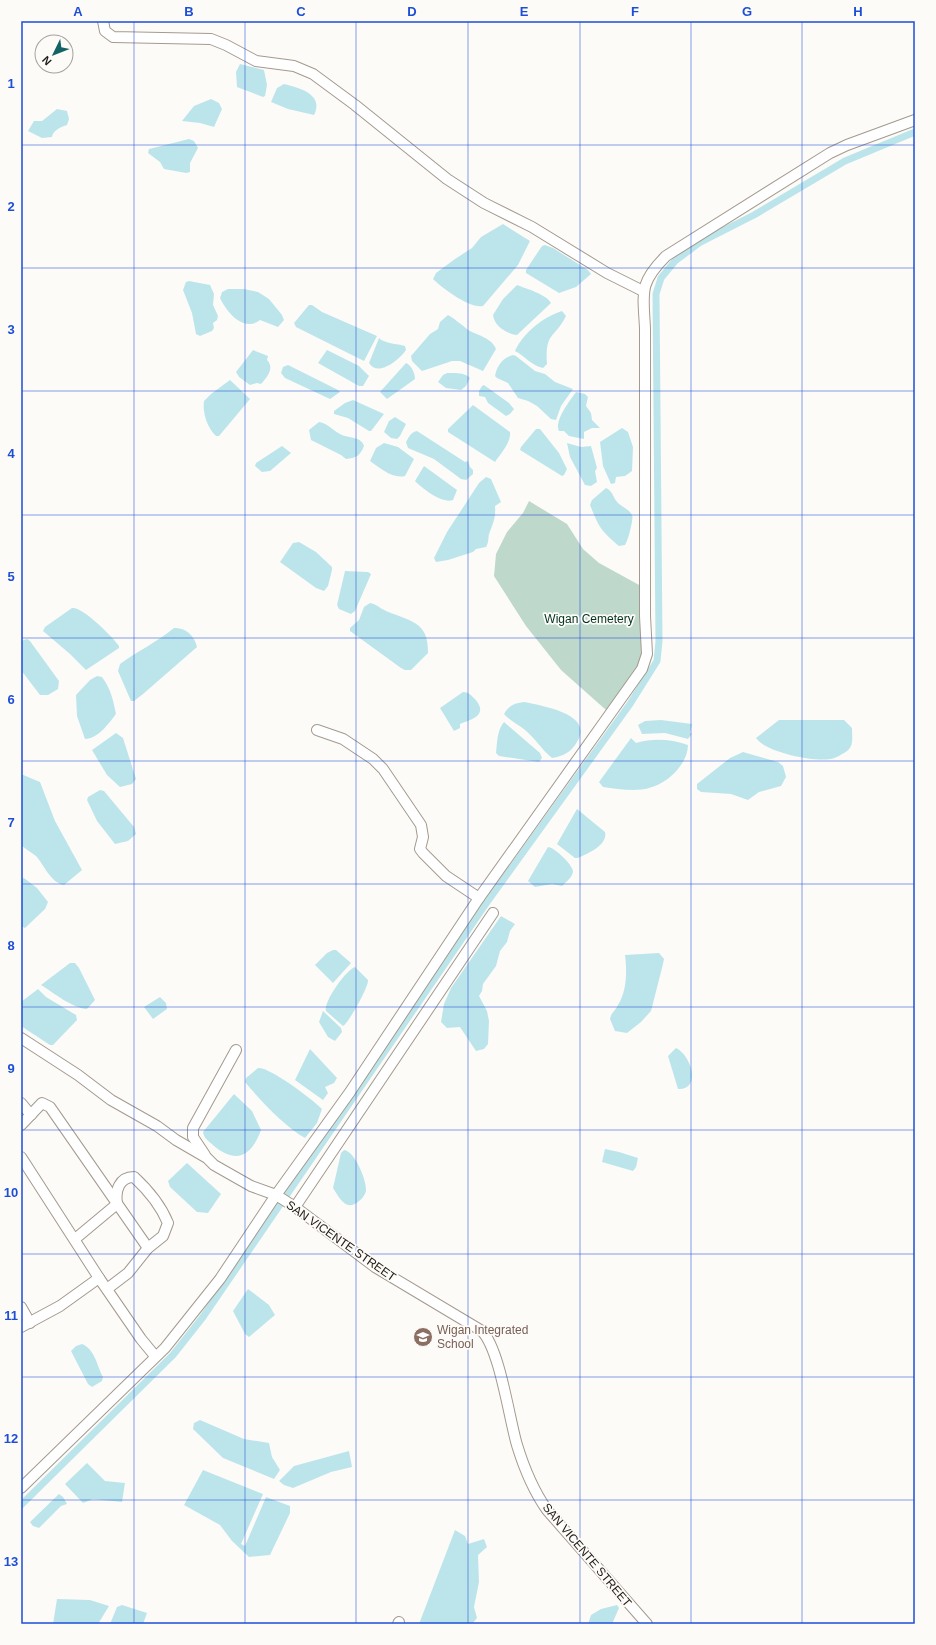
<svg xmlns="http://www.w3.org/2000/svg" width="936" height="1645" font-family="Arial,sans-serif">
<style>
.green{fill:#bfd8cc}
.water{fill:#bce5eb}
.lines{fill:none;stroke-linecap:round;stroke-linejoin:round}
.canal{stroke:#bce5eb;stroke-width:7}
.minor-casing{stroke:#a49a8e;stroke-width:12}
.minor{stroke:#fff;stroke-width:10}
.grid{fill:none;stroke:#1d4ed8;stroke-width:1;stroke-opacity:0.55}
.labels{text-anchor:middle;stroke-width:3.5;stroke-linejoin:round;paint-order:stroke}
.park-label{font-size:12px;fill:#013221;stroke:#fdfbf8}
.street-label{font-size:12px;fill:#1f1b16;stroke:#fdfbf8}
.education-label{font-size:12px;fill:#785e54;stroke:#fdfbf8;text-anchor:start}
.neatline{fill:none;stroke:#1d4ed8;stroke-width:1.5}
.grid-label{font-size:13px;text-anchor:middle;font-weight:bold;fill:#1d4ed8}
</style>
<rect width="100%" height="100%" fill="#fdfbf8"/>
<!-- green -->
<path class="green" d="M529,501L567,524L583,549L599,563L641,586C642,610 646,639 640,663C635,681 617,697 606,710L561,670L526,626L494,576L496,554L507,532L523,513Z"/>
<!-- water -->
<g class="water">
<polygon points="240,64 264,70 267,85 265,96 263,97 237,87 236,72"/>
<path d="M284,84C301,88 324,95 314,115L288,109L271,102L277,88Z"/>
<polygon points="211,99 219,103 222,109 214,127 200,123 182,121 194,106"/>
<path d="M57,109L67,111L69,119L67,125C61,127 53,130 52,137L42,138L28,131L34,121H42Z"/>
<polygon points="189,139 194,141 198,148 190,163 190,172 186,173 164,169 160,162 148,153 149,149"/>
<path d="M503,224L530,241L518,265L483,306C470,309 442,288 433,279L436,273L455,259L472,248L481,237Z"/>
<polygon points="545,245 553,248 588,270 591,274 576,287 559,293 526,273 526,270 542,246"/>
<polygon points="189,281 210,285 214,294 213,305 218,316 217,320 213,323 214,328 212,331 200,336 196,334 192,313 183,290 186,282"/>
<path d="M517,285C527,289 546,294 551,303L517,335C507,334 494,326 493,315L503,299Z"/>
<path d="M228,289H244L258,292L269,299L282,315L284,320L278,327L260,320C243,333 226,311 220,298L222,292Z"/>
<polygon points="309,305 312,305 322,312 377,336 364,361 296,327 294,323"/>
<path d="M562,311L566,316C554,340 545,331 547,364L543,368C531,365 526,357 515,351C523,333 543,317 562,311Z"/>
<path d="M448,315C455,319 462,325 468,330C477,335 492,338 496,349L483,371L460,361H452L422,371L412,361L411,356L430,334L438,329L440,322Z"/>
<path d="M379,338C383,343 398,344 405,346L406,350C400,359 378,378 369,363Z"/>
<path d="M253,350L268,356L267,360C275,368 267,377 261,384L257,383L250,385L239,377L236,372Z"/>
<polygon points="327,350 359,366 369,376 363,386 359,386 318,363"/>
<path d="M513,355L516,356L535,371L545,374L555,382L573,389L561,406L556,420L551,419L537,406L528,401L518,398L508,383L497,378L495,376C497,366 502,358 513,355Z"/>
<path d="M406,363C411,365 415,373 415,379L387,399L380,392Z"/>
<polygon points="288,365 338,390 340,392 330,399 285,378 281,373 283,367"/>
<path d="M447,373C455,373 464,372 470,378L466,386L461,390L446,388L438,382L443,375Z"/>
<path d="M230,380L250,399L219,436H216C208,429 202,413 204,401L211,394Z"/>
<polygon points="484,385 509,403 514,409 510,414 506,416 488,403 485,397 479,396 479,391 482,386"/>
<path d="M576,392L585,394L588,397L586,406L591,413L592,420L600,428H592L584,432V439L569,436L564,431H559C554,420 570,401 576,392Z"/>
<polygon points="353,400 384,414 371,431 369,431 348,418 334,414 334,411 345,403"/>
<path d="M473,405L510,432C511,443 501,453 495,462L448,432V429Z"/>
<polygon points="395,417 406,424 400,436 397,439 391,438 384,432 389,421"/>
<path d="M319,422C328,423 334,432 342,435C349,438 362,437 364,446C360,456 356,458 346,459L341,455L311,440L309,430Z"/>
<polygon points="622,428 628,432 633,447 632,471 625,476 616,477 615,483 611,484 603,466 600,442"/>
<polygon points="536,429 540,429 559,453 567,469 564,475 562,476 520,450 521,447"/>
<path d="M417,431L465,462L468,461L470,467L473,470V474L466,480L461,479L434,459L408,448L406,442C409,437 411,432 417,431Z"/>
<path d="M384,443L398,447L414,459L405,476C392,479 380,468 370,461L376,448Z"/>
<polygon points="567,443 581,447 591,446 597,468 595,471 597,482 591,486 585,485 570,457"/>
<polygon points="282,446 291,453 270,471 262,472 255,466 256,463"/>
<path d="M424,466L457,490L453,500C442,504 423,489 415,481Z"/>
<path d="M486,477L491,479L501,502L495,506C496,518 493,523 489,534C488,539 489,542 486,547L476,549L473,552L448,560L436,562L434,558L447,532L479,483Z"/>
<path d="M606,488C613,491 613,498 618,503C622,507 629,509 632,515C634,518 628,541 625,545L619,546C600,530 599,527 590,505L592,500Z"/>
<polygon points="299,542 316,552 332,567 332,570 328,586 324,591 316,588 280,562 293,543"/>
<polygon points="345,571 368,572 371,574 355,611 351,614 339,609 337,605"/>
<path d="M370,603C376,604 380,608 386,611C409,621 429,621 428,653L411,670H405L401,668L350,631V628L359,620L364,607Z"/>
<path d="M72,608C82,606 113,637 119,646V648L86,670L70,654L43,631L45,627Z"/>
<path d="M174,628C185,627 195,636 197,647L143,694L134,701H131L118,671L120,664C138,651 157,642 174,628Z"/>
<polygon points="27,639 30,641 59,681 58,689 48,695 40,695 21,670 21,641"/>
<path d="M97,676L102,677C111,689 113,700 116,714C109,723 98,739 85,739L77,716L76,695L90,680Z"/>
<path d="M463,692C468,692 471,695 474,698C489,714 474,719 460,724V728L454,731L440,708Z"/>
<path d="M525,702C542,706 595,714 577,742C571,752 564,756 552,758C542,750 535,738 525,730C518,724 510,721 504,714C509,705 515,703 525,702Z"/>
<polygon points="661,720 692,724 690,733 692,734 688,739 665,733 642,734 638,725 645,721"/>
<path d="M779,720H844L852,728C852,736 854,746 847,751C843,754 834,759 830,759C813,762 765,752 756,738Z"/>
<path d="M504,722L540,753L542,758L539,762L499,756L496,753C497,743 497,730 504,722Z"/>
<polygon points="116,733 123,738 136,779 132,784 120,787 107,775 92,750"/>
<path d="M631,738L636,743C653,738 671,739 688,745C688,764 667,784 649,788C636,792 617,789 603,787L599,782Z"/>
<polygon points="743,752 778,762 783,766 786,777 781,786 759,792 748,800 731,794 701,792 697,789 697,784 730,758"/>
<path d="M21,774L40,782L55,821L82,870L64,885C51,883 44,865 36,856C31,852 25,849 21,845Z"/>
<polygon points="100,790 104,791 134,827 136,834 128,841 115,844 97,821 87,800 88,797"/>
<path d="M577,809L605,832C608,845 589,853 578,858H575L557,844Z"/>
<path d="M548,847C554,847 572,864 573,871C573,877 566,882 562,886L552,884L535,887L528,881Z"/>
<polygon points="24,878 37,888 48,902 45,909 25,928 21,926 21,879"/>
<polygon points="501,916 515,924 510,931 507,942 500,951 496,966 483,984 482,991 479,996 487,1011 489,1021 488,1044 484,1049 476,1051 460,1027 447,1028 441,1022 444,1004 451,988"/>
<polygon points="333,950 336,950 351,963 333,983 315,965 327,953"/>
<path d="M659,953L664,959L663,964L651,1011L641,1022L627,1033L615,1031L610,1019C611,1013 615,1011 618,1005C627,991 627,971 625,955Z"/>
<path d="M70,963H75L79,968L95,1000L87,1009C72,1008 54,993 41,985Z"/>
<path d="M355,967L368,980C369,986 348,1024 343,1026L326,1011C323,1002 346,970 355,967Z"/>
<polygon points="38,989 46,997 76,1015 77,1020 53,1045 50,1045 21,1026 21,1002"/>
<polygon points="160,997 166,1003 167,1009 153,1019 144,1007"/>
<polygon points="323,1011 341,1028 342,1032 335,1041 328,1037 319,1022"/>
<path d="M676,1048C691,1055 702,1090 678,1089L668,1056Z"/>
<polygon points="310,1049 337,1078 334,1083 325,1087 328,1093 323,1100 295,1080"/>
<path d="M258,1068C270,1067 312,1099 322,1109L317,1123L305,1138C285,1127 260,1100 245,1082L246,1078Z"/>
<path d="M234,1094L252,1111L261,1130C252,1155 237,1165 214,1146C209,1141 204,1139 203,1132Z"/>
<polygon points="605,1149 619,1152 638,1158 636,1167 633,1171 602,1162"/>
<path d="M344,1150C355,1151 367,1181 366,1191C365,1195 362,1199 359,1201C346,1212 340,1199 333,1188L341,1153Z"/>
<polygon points="187,1163 221,1194 208,1213 197,1212 170,1187 168,1181"/>
<polygon points="248,1289 269,1305 275,1315 249,1337 245,1334 233,1311"/>
<path d="M82,1344C95,1349 97,1366 103,1377L102,1381L92,1387L88,1384L71,1351L76,1346Z"/>
<polygon points="200,1420 244,1439 269,1443 272,1457 280,1470 274,1479 223,1458 193,1429 194,1423"/>
<polygon points="349,1451 352,1467 331,1472 293,1488 284,1485 279,1481 294,1466"/>
<polygon points="87,1463 105,1481 125,1483 122,1502 93,1499 83,1503 65,1484"/>
<polygon points="203,1470 263,1494 241,1544 245,1546 266,1497 290,1506 290,1513 270,1555 249,1557 232,1541 220,1525 184,1505"/>
<polygon points="59,1494 63,1497 67,1504 61,1506 39,1528 33,1526 30,1522"/>
<polygon points="455,1530 465,1536 468,1544 484,1539 487,1547 478,1555 479,1582 474,1607 477,1618 472,1624 419,1624"/>
<polygon points="57,1599 90,1600 109,1606 98,1624 53,1624"/>
<polygon points="122,1605 147,1613 143,1624 110,1624 117,1607"/>
<polygon points="617,1605 619,1608 612,1624 588,1624 591,1615 601,1609"/>
</g>
<g class="lines">
<!-- canal -->
<polyline class="canal" points="21,1505 173,1355 203,1317 485,905 630,704 657,661 659,641 656,294 661,278 675,261 699,243 754,215 845,161 915,132"/>
<!-- minor casing -->
<g class="minor-casing">
<g id="minor">
<polyline points="103,21 105,31 113,37 211,39 226,45 256,61 294,66 313,74 355,105 447,179 484,203 532,227 607,273 643,291"/>
<polyline points="317,730 343,739 373,759 383,769 421,825 423,837 420,849 423,853 446,876 479,898"/>
<path d="M21,1038L78,1075L111,1100L157,1126L176,1140L207,1158L214,1165L251,1186L276,1195L295,1207L375,1267L482,1331C500,1350 509,1418 517,1445C524,1468 533,1490 547,1510L647,1624"/>
<polyline points="21,1103 31,1115"/>
<polyline points="21,1125 42,1103 50,1107 148,1248"/>
<polyline points="205,1155 193,1137 193,1128 236,1050"/>
<polyline points="21,1157 99,1278 141,1339 155,1356"/>
<polyline points="295,1207 493,913"/>
<polyline points="75,1239 117,1204"/>
<path d="M107,1289L128,1273L148,1248L163,1236L168,1223C161,1206 147,1189 134,1177C119,1177 115,1191 117,1203"/>
<polyline points="21,1307 30,1323"/>
<polyline points="21,1327 60,1306 99,1278"/>
<path d="M21,1488L165,1348L220,1279L276,1195L350,1092L479,898L642,669L647,654L645,616V328C643,292 639,283 666,256L830,153L847,145L915,120"/>
<polyline points="398,1624 399,1622"/>
</g>
</g>
<!-- minor -->
<use href="#minor" class="minor"/>
</g>
<!-- grid -->
<path class="grid" d="M134,21V1624M245,21V1624M356,21V1624M468,21V1624M580,21V1624M691,21V1624M802,21V1624M21,145H915M21,268H915M21,391H915M21,515H915M21,638H915M21,761H915M21,884H915M21,1007H915M21,1130H915M21,1254H915M21,1377H915M21,1500H915"/>
<!-- icons -->
<defs>
<g id="school-disc" transform="scale(1)"><circle r="9.5" fill="#8d6e63" stroke="#fdfbf8"/><path d="M0-5L7-2L0 1L-7-2ZM-4 1L0 2.5L4 1V4Q0 6-4 4Z" fill="#fff"/></g>
</defs>
<g fill-rule="evenodd">
<use href="#school-disc" x="423" y="1337"/>
</g>
<g class="labels">
<!-- park labels -->
<g class="park-label">
<text x="589" y="623">Wigan Cemetery</text>
</g>
<!-- street labels -->
<g class="street-label">
<text transform="translate(341 1241) rotate(35)" y="4">SAN VICENTE STREET</text>
<text transform="translate(587 1555) rotate(50)" y="4">SAN VICENTE STREET</text>
</g>
<!-- education labels -->
<g class="education-label">
<text x="437" y="1334">Wigan Integrated<tspan x="437" dy="14">School</tspan></text>
</g>
</g>
<!-- border -->
<rect width="936" height="1645" fill="none" stroke="#fdfbf8" stroke-width="44"/>
<!-- north arrow -->
<g transform="translate(54 54) rotate(227)"><circle r="19" fill="#fdfbf8" stroke="#a4a19e"/>
<path d="M0-3L7 15L0 10L-7 15Z" fill="#136366"/>
<text y="-6" font-size="11" font-weight="bold" text-anchor="middle" fill="#1f1b16">N</text>
</g>
<rect x="22" y="22" width="892" height="1601" class="neatline"/>
<g class="grid-label">
<text x="78" y="16">A</text>
<text x="189" y="16">B</text>
<text x="301" y="16">C</text>
<text x="412" y="16">D</text>
<text x="524" y="16">E</text>
<text x="635" y="16">F</text>
<text x="747" y="16">G</text>
<text x="858" y="16">H</text>
<text x="11" y="88">1</text>
<text x="11" y="211">2</text>
<text x="11" y="334">3</text>
<text x="11" y="458">4</text>
<text x="11" y="581">5</text>
<text x="11" y="704">6</text>
<text x="11" y="827">7</text>
<text x="11" y="950">8</text>
<text x="11" y="1073">9</text>
<text x="11" y="1197">10</text>
<text x="11" y="1320">11</text>
<text x="11" y="1443">12</text>
<text x="11" y="1566">13</text>
</g>
</svg>
